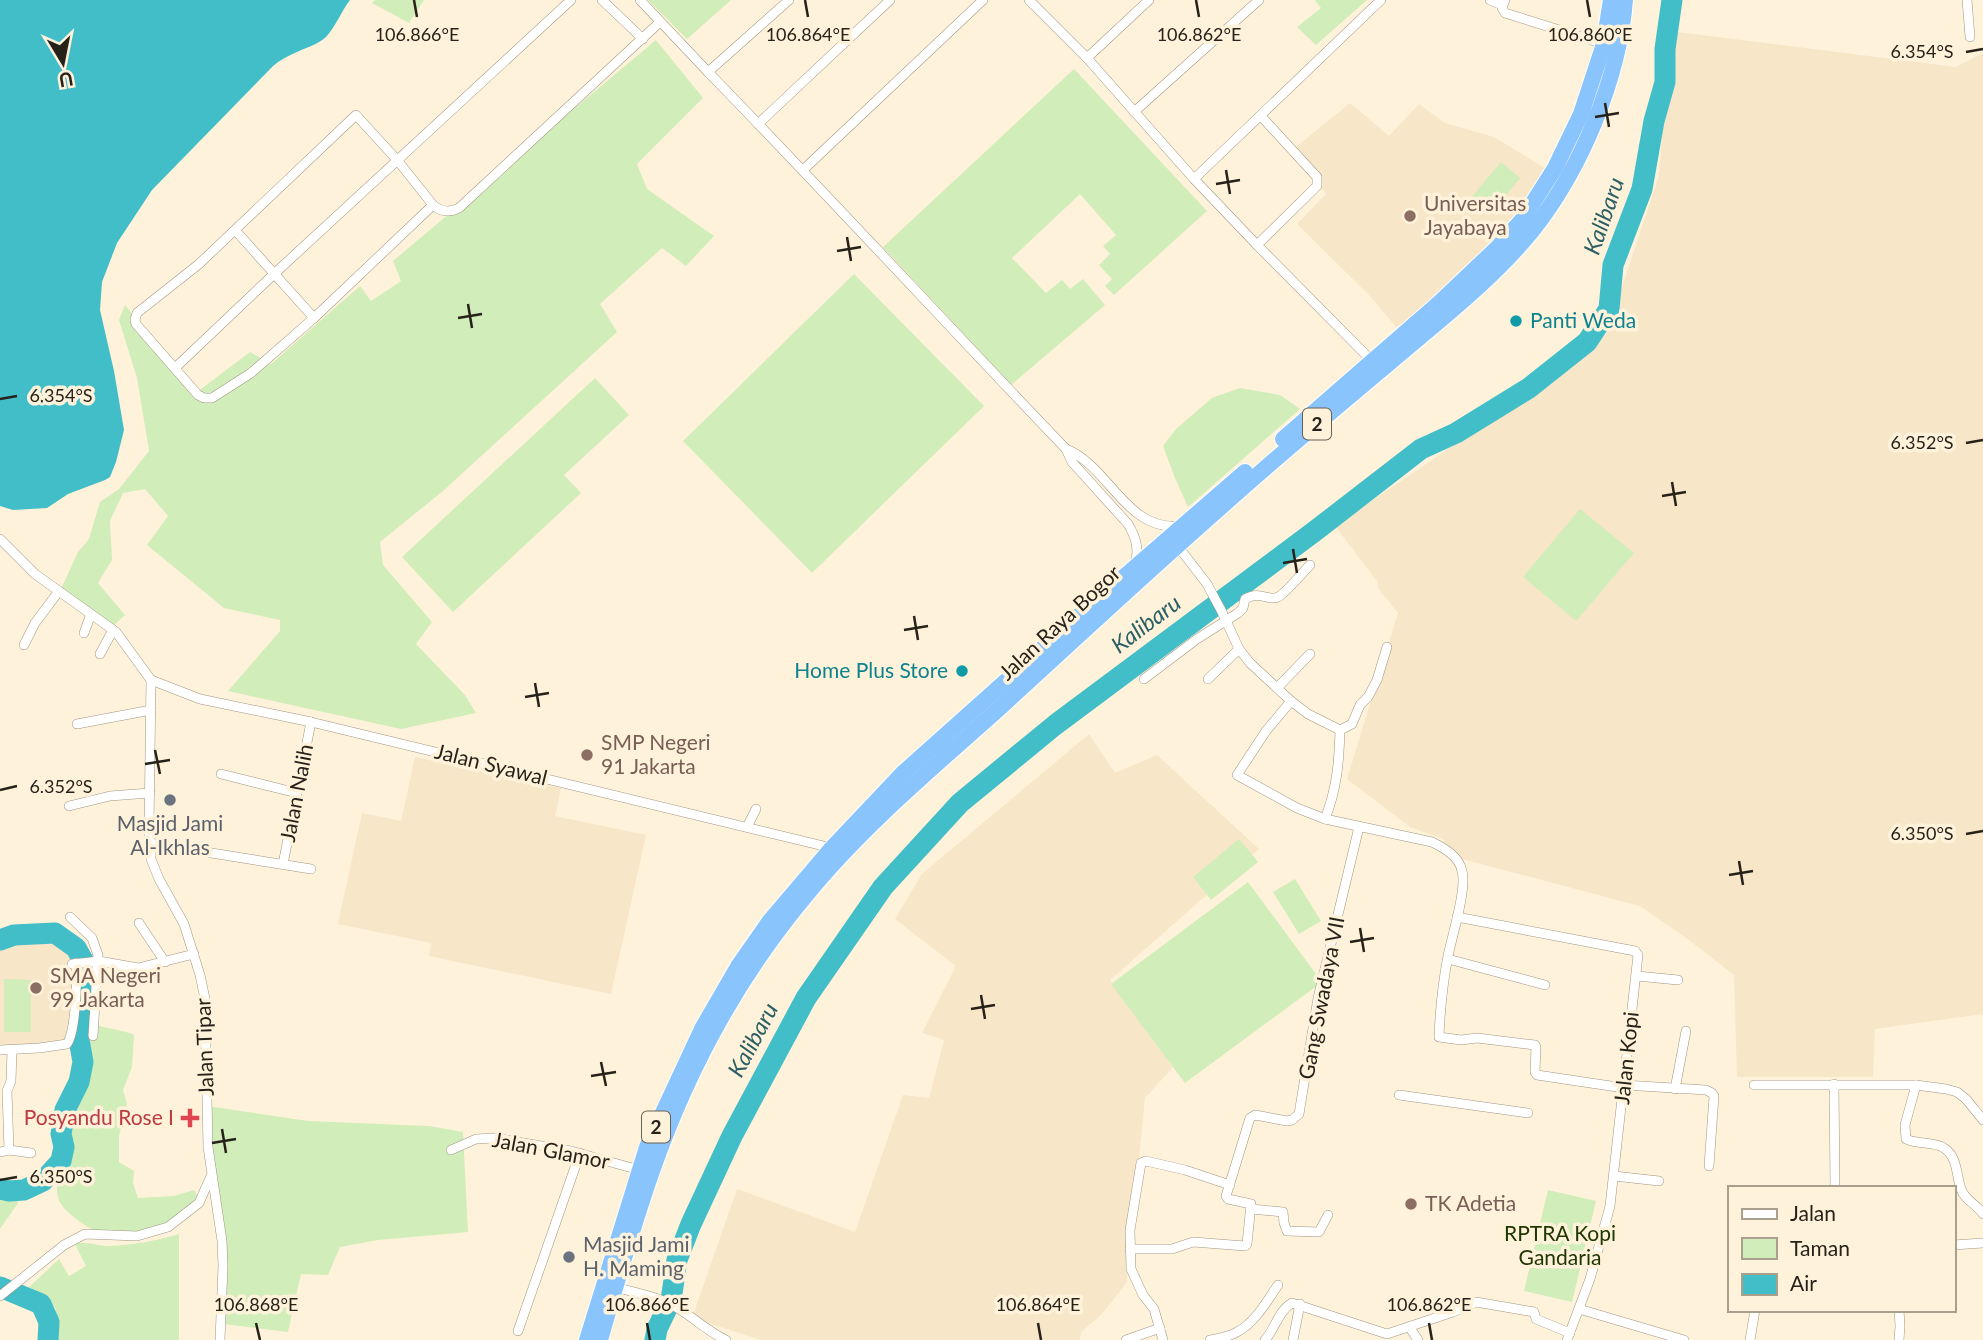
<svg xmlns="http://www.w3.org/2000/svg" width="1983" height="1340" font-family="Lato,sans-serif">
<style>
.built{fill:#f7e6c8}
.green{fill:#d1edb9}
.water{fill:#42bec9}
.lines{fill:none;stroke-linecap:round;stroke-linejoin:round}
.river{stroke:#42bec9;stroke-width:21}
.minor-casing{stroke:#a19580;stroke-width:10}
.trunk-casing{stroke:#fff;stroke-width:18}
.minor{stroke:#fff;stroke-width:9}
.trunk{stroke:#8ac4fc;stroke-width:16}
.ticks{fill:none;stroke:#272219;stroke-width:2.5}
.education-dot{fill:#8d6e63;stroke:#fff2da;stroke-width:2.5}
.culture-dot{fill:#0f9aa8;stroke:#fff2da;stroke-width:2.5}
.worship-dot{fill:#6b7280;stroke:#fff2da;stroke-width:2.5}
.health-dot{fill:#e0444e;stroke:#fff2da;stroke-width:2.5}
.labels{text-anchor:middle;stroke-width:7;stroke-linejoin:round;paint-order:stroke}
.shield{fill:#fff2da;stroke:#686053;stroke-width:2}
.shield-label{font-size:19px;font-weight:bold;fill:#272219}
.education-label{font-size:21px;fill:#785e54;stroke:#fff2da;text-anchor:start}
.culture-label{font-size:21px;fill:#0d838f;stroke:#fff2da;text-anchor:start}
.street-label{font-size:21px;fill:#272219;stroke:#fff2da}
.worship-label{font-size:21px;fill:#5b616d;stroke:#fff2da}
.health-label{font-size:21px;fill:#be3a42;stroke:#fff2da;text-anchor:end}
.park-label{font-size:21px;fill:#203701;stroke:#fff2da}
.water-label{font-size:23px;font-style:italic;fill:#2d6065;stroke:#fff2da}
.ticks-label{font-size:18px;text-anchor:middle;fill:#272219;stroke:#fff2da;stroke-width:7;stroke-linejoin:round;paint-order:stroke}
</style>
<rect width="100%" height="100%" fill="#fff2da"/>
<!-- built -->
<g class="built">
<polygon points="1670,31 1956,67 1983,53 1983,1014 1875,1029 1873,1077 1737,1077 1734,975 1689,940 1640,906 1447,855 1443,839 1410,827 1347,779 1398,613 1378,588 1377,581 1335,526 1473,432 1606,335 1659,176"/>
<polygon points="1350,103 1389,136 1419,104 1445,123 1494,137 1545,168 1522,209 1476,260 1399,330 1368,294 1297,224 1326,194 1295,148"/>
<polygon points="1089,734 1115,773 1157,755 1259,849 1110,980 1173,1067 1145,1098 1138,1168 1129,1225 1127,1282 1102,1314 1082,1331 1079,1340 761,1340 692,1318 737,1189 855,1232 903,1095 929,1098 944,1040 922,1033 956,966 895,919 922,874"/>
<polygon points="415,757 561,788 555,816 646,835 611,994 429,956 431,943 338,924 362,813 401,821"/>
<polygon points="42,937 56,941 68,949 72,977 69,1033 62,1044 0,1048 0,946"/>
</g>
<!-- green -->
<g class="green">
<polygon points="375,0 424,0 409,23 372,3"/>
<polygon points="648,0 731,0 687,39"/>
<polygon points="1315,0 1367,0 1316,45 1297,27 1321,8"/>
<polygon points="656,40 703,98 637,164 647,189 714,236 686,266 662,248 600,304 617,332 443,491 380,542 383,565 432,622 416,644 465,695 476,713 401,729 228,691 280,631 280,620 224,608 147,545 168,516 145,489 123,493 110,521 112,560 98,583 125,615 112,627 61,589 78,552 89,539 100,502 119,489 149,451 137,378 119,320 125,305 197,392 250,352 271,364 360,286 371,301 401,281 393,261"/>
<polygon points="1074,69 1207,211 1114,295 1105,286 1112,279 1099,265 1110,254 1103,246 1116,235 1080,194 1012,258 1046,293 1062,280 1070,289 1083,279 1105,305 1011,385 883,247"/>
<polygon points="1501,162 1520,178 1490,214 1471,198"/>
<polygon points="854,274 984,406 812,573 683,441"/>
<polygon points="595,378 629,415 564,475 581,493 453,612 402,557"/>
<polygon points="1240,388 1280,395 1300,409 1188,507 1175,478 1163,446 1176,429 1212,398"/>
<polygon points="1580,509 1634,553 1576,621 1523,577"/>
<polygon points="1239,839 1258,862 1211,900 1193,877"/>
<polygon points="1295,879 1321,921 1299,934 1273,892"/>
<polygon points="1248,882 1322,982 1185,1083 1111,984"/>
<polygon points="4,979 31,980 31,1032 4,1032"/>
<path d="M91,1024L130,1033L134,1035L132,1067L123,1090L127,1104L119,1136V1162L134,1171L133,1183L138,1198L174,1196L194,1190L198,1197C186,1224 128,1240 101,1233C90,1230 67,1214 61,1204C57,1199 57,1190 57,1183L67,1169L74,1144L68,1129V1123L76,1110L92,1070L93,1060L90,1044Z"/>
<polygon points="208,1106 308,1121 429,1126 463,1132 468,1232 378,1240 340,1247 328,1275 301,1274 288,1332 223,1324 228,1270 217,1206"/>
<polygon points="1548,1190 1596,1201 1572,1302 1524,1291"/>
<polygon points="0,1192 19,1195 18,1203 0,1229"/>
<path d="M179,1234V1340H58L56,1309L49,1298L25,1291L59,1259L69,1276L86,1266L75,1244C85,1240 97,1246 108,1246C135,1245 154,1241 179,1234Z"/>
</g>
<!-- water -->
<path class="water" d="M0,0H350C341,12 336,26 326,37C317,45 307,47 297,52C288,56 280,60 273,66L152,190L117,243L102,282L100,310L114,371L124,430L116,462L110,477L105,480L68,494L47,508L13,510L0,506Z"/>
<g class="lines">
<!-- river -->
<g class="river">
<polyline points="0,940 14,935 55,933 76,948 85,964 88,986 78,1034 83,1062 79,1082 65,1110 61,1134 64,1147 61,1161 43,1181 24,1190 9,1191 0,1189"/>
<polyline points="0,1287 41,1304 49,1322 48,1340"/>
<polyline points="655,1340 657,1329 671,1300 677,1260 691,1224 732,1136 806,998 883,887 960,803 1055,725 1315,531 1421,449 1456,433 1529,388 1587,342 1609,309 1613,265 1642,189 1654,121 1665,82 1665,49 1672,0"/>
</g>
<!-- minor casing -->
<g class="minor-casing">
<g id="minor">
<polyline points="602,0 643,39"/>
<polyline points="640,0 708,72"/>
<path d="M789,0L708,72C829,196 946,324 1066,449L1072,462L1128,524C1137,539 1139,550 1135,566"/>
<polyline points="1029,0 1087,58 1194,179 1257,245"/>
<polyline points="1490,0 1502,5"/>
<polyline points="1505,0 1502,8 1505,13 1604,44"/>
<polyline points="1967,0 1970,37"/>
<polyline points="1087,58 1149,0"/>
<polyline points="1134,112 1259,0"/>
<polyline points="1261,116 1317,177 1317,186 1257,245 1375,364"/>
<polyline points="758,124 890,0"/>
<polyline points="803,170 983,0"/>
<polyline points="1194,179 1381,0"/>
<path d="M433,205L398,161L356,115L199,264L137,313L135,320L136,324L198,395L204,398H212L251,373L314,318L433,205C441,212 449,213 459,208L660,22"/>
<polyline points="235,230 314,318"/>
<polyline points="175,368 274,274 571,0"/>
<path d="M1066,449C1109,466 1126,531 1179,526"/>
<polyline points="0,539 35,574 116,632 151,680"/>
<polyline points="1177,545 1207,584 1221,610 1239,649 1250,663 1291,701 1308,714 1340,730"/>
<polyline points="84,633 91,614"/>
<polyline points="24,645 35,623 59,591"/>
<polyline points="100,654 113,630"/>
<path d="M1144,679L1197,639L1238,613L1243,608L1245,599C1261,590 1268,602 1278,597C1285,594 1303,572 1310,565"/>
<polyline points="1208,679 1239,649"/>
<polyline points="151,680 200,699 311,722 832,848"/>
<polyline points="151,680 149,829 151,859 159,879 184,924 200,975 205,999 208,1147 222,1241 223,1266 220,1340"/>
<polyline points="1277,688 1310,654"/>
<path d="M1291,701L1266,731L1237,775L1297,808L1325,819L1432,842C1444,848 1459,856 1462,871C1467,889 1452,936 1448,956C1443,982 1440,1010 1439,1037L1461,1040L1477,1038L1535,1045L1536,1047L1535,1072L1537,1075L1624,1088"/>
<polyline points="77,724 151,710"/>
<polyline points="1340,730 1352,724 1360,705 1368,697 1377,680 1387,647"/>
<polyline points="221,774 297,793"/>
<polyline points="69,806 110,796 150,793"/>
<path d="M1325,819C1337,788 1339,763 1340,730"/>
<polyline points="747,827 756,809"/>
<polyline points="149,843 311,869"/>
<polyline points="283,864 311,722"/>
<polyline points="70,917 92,938 98,955 93,1036"/>
<polyline points="1457,917 1635,951 1638,955 1610,1206 1590,1279 1567,1340"/>
<polyline points="139,923 165,962"/>
<polyline points="1448,959 1545,985"/>
<polyline points="72,964 99,961 138,968 194,954"/>
<polyline points="1637,976 1678,980"/>
<path d="M0,1050L39,1048L67,1044C76,1031 77,981 76,963"/>
<polyline points="1834,1084 1835,1188"/>
<polyline points="1624,1085 1706,1090 1712,1093 1714,1096 1709,1166"/>
<polyline points="1754,1085 1916,1085 1946,1089 1957,1092 1966,1099 1983,1120"/>
<path d="M1916,1085L1905,1125L1906,1139C1918,1145 1934,1141 1944,1148C1958,1157 1956,1175 1961,1189C1965,1201 1977,1204 1983,1214"/>
<polyline points="1675,1089 1686,1031"/>
<polyline points="1399,1095 1528,1113"/>
<polyline points="9,1150 7,1091 11,1081 12,1050"/>
<polyline points="451,1150 476,1139 495,1138 571,1151 643,1171"/>
<polyline points="0,1152 9,1150 31,1153"/>
<polyline points="1614,1176 1659,1181"/>
<polyline points="1251,1209 1283,1212 1284,1223 1287,1231 1319,1232 1328,1215"/>
<polyline points="1953,1245 1983,1243"/>
<polyline points="1130,1249 1172,1249 1193,1242 1245,1246 1247,1244 1251,1204 1228,1199 1226,1196 1250,1118 1255,1115 1287,1121 1292,1120 1299,1114 1318,998 1359,827"/>
<path d="M615,1287C636,1293 661,1297 679,1309C697,1320 707,1331 726,1340"/>
<polyline points="0,1296 64,1245 85,1234 137,1236 168,1227 199,1203 211,1176"/>
<polyline points="1579,1309 1684,1340"/>
<polyline points="1410,1328 1418,1340"/>
<polyline points="518,1331 580,1153"/>
<polyline points="1126,1340 1160,1328"/>
<polyline points="1163,1340 1154,1309 1143,1295 1131,1269 1130,1230 1141,1163 1146,1161 1185,1170 1230,1185"/>
<path d="M1210,1340C1219,1338 1229,1337 1237,1332C1255,1323 1267,1301 1278,1285"/>
<path d="M1265,1340C1275,1329 1279,1310 1292,1303L1387,1334L1453,1312L1476,1302L1534,1312L1536,1319L1570,1333"/>
<polyline points="1293,1340 1300,1304"/>
<polyline points="1750,1340 1755,1310"/>
<polyline points="1899,1340 1900,1326 1899,1310"/>
</g>
</g>
<!-- trunk casing -->
<g class="trunk-casing">
<g id="trunk">
<polyline points="1283,439 1438,304 1496,249 1522,220 1555,168 1581,114 1604,44 1611,0"/>
<polyline points="587,1340 647,1147 703,1027 739,965 769,922 832,848 903,773 1072,622 1245,472"/>
<path d="M600,1340C616,1284 632,1229 651,1174C686,1073 738,976 807,894C862,827 930,770 994,713C1097,619 1199,524 1305,434C1345,400 1385,367 1425,333C1462,302 1501,269 1532,231C1581,169 1619,79 1625,0"/>
</g>
</g>
<!-- minor -->
<use href="#minor" class="minor"/>
<!-- trunk -->
<use href="#trunk" class="trunk"/>
</g>
<!-- ticks -->
<path class="ticks" d="M414,0L417,17M805,0L808,17M1196,0L1199,17M1587,0L1590,17M1966,52L1983,49M1605,103L1609,127M1595,117L1619,113M1226,170L1230,194M1216,184L1240,180M847,237L851,261M837,251L861,247M468,304L472,328M458,318L482,314M0,399L17,396M1966,443L1983,440M1672,482L1676,506M1662,496L1686,492M1293,549L1297,573M1283,563L1307,559M914,616L918,640M904,630L928,626M535,683L539,707M525,697L549,693M155,750L160,774M145,764L170,760M0,790L17,786M1966,834L1983,831M1739,861L1743,885M1729,875L1753,871M1360,928L1364,952M1350,942L1374,938M981,995L985,1019M971,1009L995,1005M601,1062L606,1086M591,1076L616,1072M222,1129L226,1153M212,1143L236,1139M0,1180L17,1177M256,1323L260,1340M647,1323L650,1340M1038,1323L1041,1340M1429,1323L1432,1340"/>
<!-- markers -->
<g class="education-dot">
<circle cx="1410" cy="216" r="7"/>
<circle cx="587" cy="755" r="7"/>
<circle cx="36" cy="988" r="7"/>
<circle cx="1411" cy="1204" r="7"/>
</g>
<g class="culture-dot">
<circle cx="1516" cy="321" r="7"/>
<circle cx="962" cy="671" r="7"/>
</g>
<g class="worship-dot">
<circle cx="170" cy="800" r="7"/>
<circle cx="569" cy="1257" r="7"/>
</g>
<path class="health-dot" d="M186.5 1107.5h7v7h7v7h-7v7h-7v-7h-7v-7h7z"/>
<g class="labels">
<!-- shield labels -->
<g class="shield">
<rect x="1303" y="408.5" width="28" height="31" rx="5"/>
<rect x="642" y="1111.5" width="28" height="31" rx="5"/>
</g>
<g class="shield-label">
<text x="1317" y="431">2</text>
<text x="656" y="1134">2</text>
</g>
<!-- education labels -->
<g class="education-label">
<text x="1424" y="211">Universitas<tspan x="1424" dy="24">Jayabaya</tspan></text>
<text x="601" y="750">SMP Negeri<tspan x="601" dy="24">91 Jakarta</tspan></text>
<text x="50" y="983">SMA Negeri<tspan x="50" dy="24">99 Jakarta</tspan></text>
<text x="1425" y="1211">TK Adetia</text>
</g>
<!-- culture labels -->
<g class="culture-label">
<text x="1530" y="328">Panti Weda</text>
<text x="948" y="678" text-anchor="end">Home Plus Store</text>
</g>
<!-- street labels -->
<g class="street-label">
<text transform="translate(1060 623) rotate(-43)" y="7">Jalan Raya Bogor</text>
<text transform="translate(491 765) rotate(14)" y="7">Jalan Syawal</text>
<text transform="translate(297 793) rotate(-79)" y="7">Jalan Nalih</text>
<text transform="translate(1322 998) rotate(-79)" y="7">Gang Swadaya VII</text>
<text transform="translate(205 1047) rotate(-92)" y="7">Jalan Tipar</text>
<text transform="translate(1627 1058) rotate(-84)" y="7">Jalan Kopi</text>
<text transform="translate(551 1151) rotate(11)" y="7">Jalan Glamor</text>
</g>
<!-- worship labels -->
<g class="worship-label">
<text x="170" y="831">Masjid Jami<tspan x="170" dy="24">Al-Ikhlas</tspan></text>
<text x="583" y="1252" text-anchor="start">Masjid Jami<tspan x="583" dy="24">H. Maming</tspan></text>
</g>
<!-- health labels -->
<g class="health-label">
<text x="174" y="1125">Posyandu Rose I</text>
</g>
<!-- park labels -->
<g class="park-label">
<text x="1560" y="1241">RPTRA Kopi<tspan x="1560" dy="24">Gandaria</tspan></text>
</g>
<!-- water labels -->
<g class="water-label">
<text transform="translate(1604 216) rotate(-71)" y="8">Kalibaru</text>
<text transform="translate(1146 624) rotate(-37)" y="8">Kalibaru</text>
<text transform="translate(753 1040) rotate(-62)" y="8">Kalibaru</text>
</g>
</g>
<g class="ticks-label">
<text x="417" y="41">106.866°E</text>
<text x="808" y="41">106.864°E</text>
<text x="1199" y="41">106.862°E</text>
<text x="1590" y="41">106.860°E</text>
<text x="1922" y="58">6.354°S</text>
<text x="61" y="402">6.354°S</text>
<text x="1922" y="449">6.352°S</text>
<text x="61" y="793">6.352°S</text>
<text x="1922" y="840">6.350°S</text>
<text x="61" y="1183">6.350°S</text>
<text x="256" y="1311">106.868°E</text>
<text x="647" y="1311">106.866°E</text>
<text x="1038" y="1311">106.864°E</text>
<text x="1429" y="1311">106.862°E</text>
</g>
<!-- legend -->
<rect x="1728" y="1186" width="228" height="126" fill="#fff2da" stroke="#a99f8d" stroke-width="2"/>
<rect x="1742" y="1209" width="35" height="10" fill="#ffffff" stroke="#a99f8d" stroke-width="2"/>
<text x="1790" y="1221" font-size="21" fill="#272219">Jalan</text>
<rect x="1742" y="1238" width="35" height="21" fill="#d1edb9" stroke="#a99f8d" stroke-width="2"/>
<text x="1790" y="1256" font-size="21" fill="#272219">Taman</text>
<rect x="1742" y="1274" width="35" height="21" fill="#42bec9" stroke="#a99f8d" stroke-width="2"/>
<text x="1790" y="1291" font-size="21" fill="#272219">Air</text>
<!-- north arrow -->
<g transform="translate(63 63) rotate(170)" stroke="#fff2da" stroke-width="5" paint-order="stroke">
<path d="M0-5L12 26L0 18L-12 26Z" fill="#272219"/>
<text y="-10" font-size="19" font-weight="bold" text-anchor="middle" fill="#272219">U</text>
</g>
</svg>
